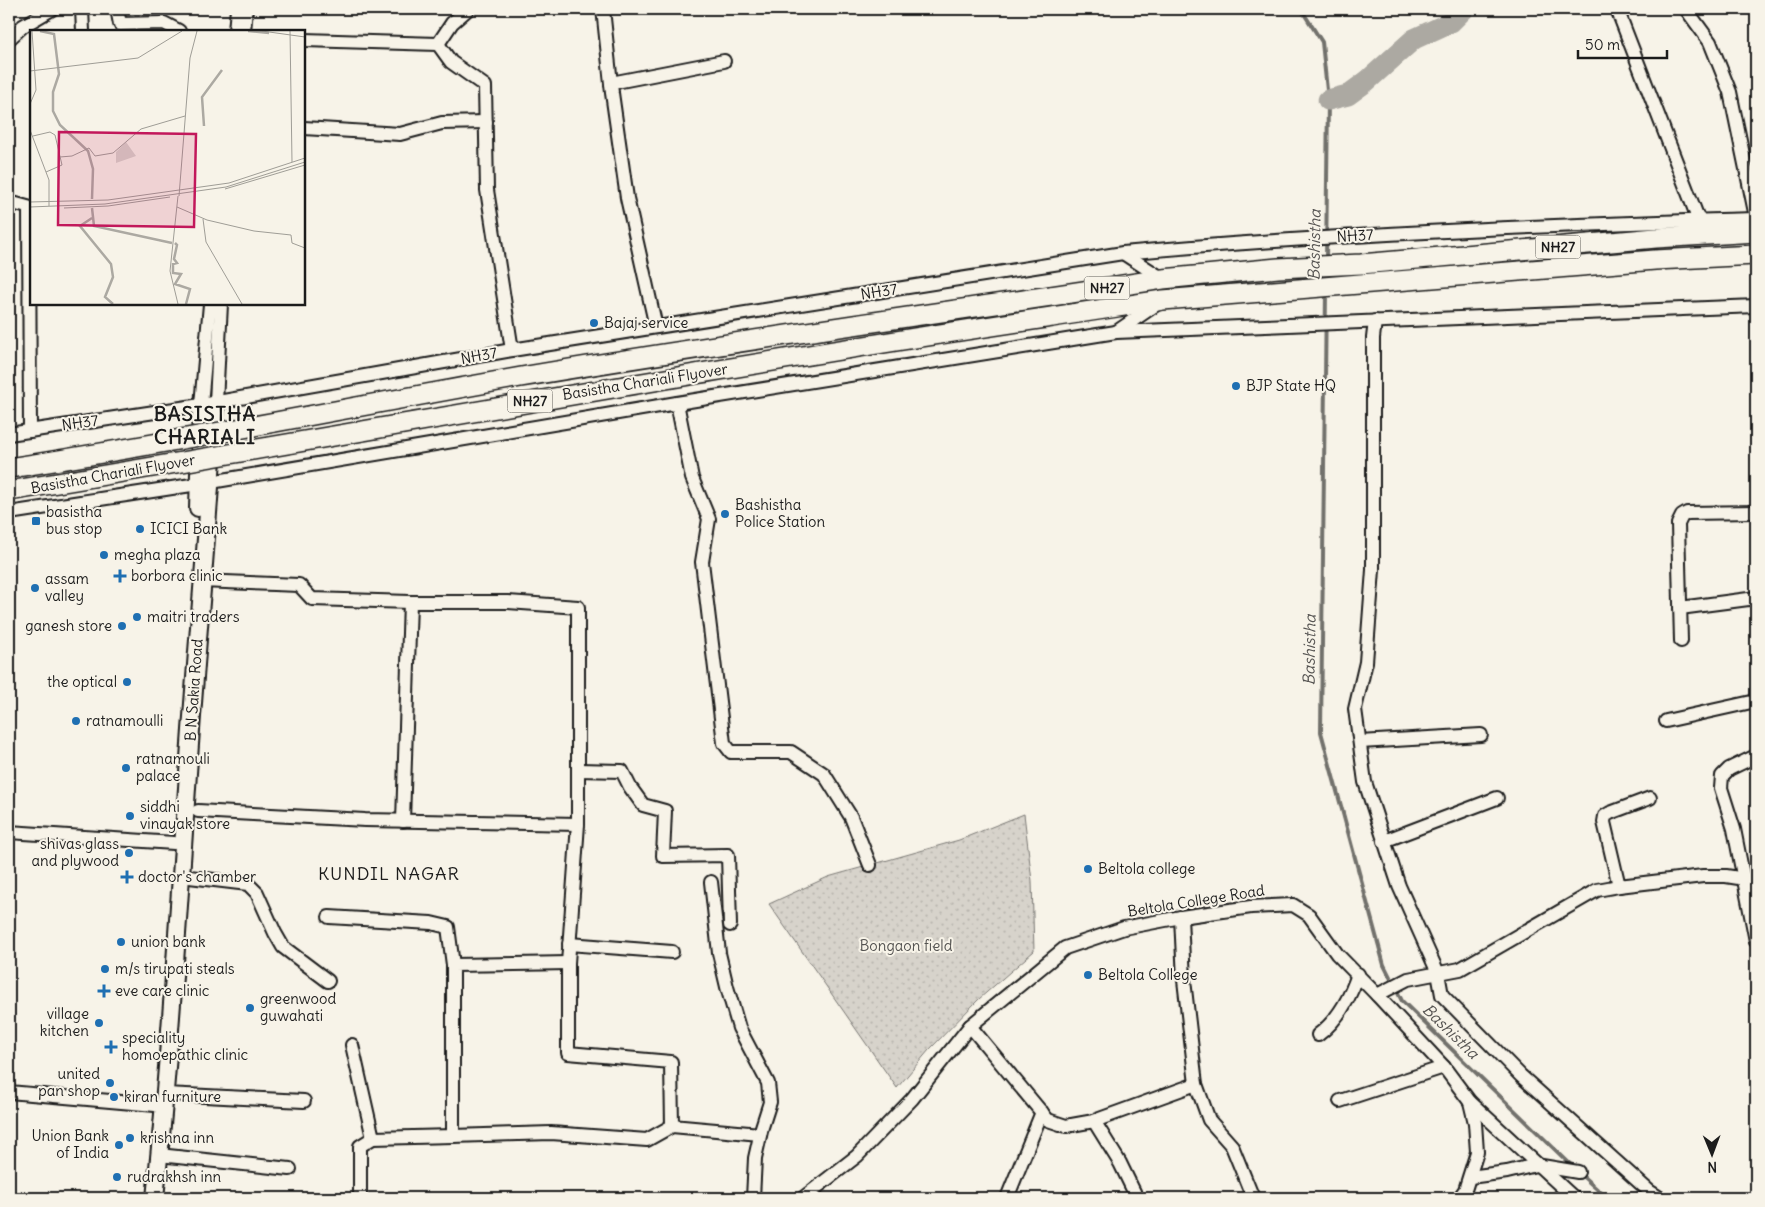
<svg xmlns="http://www.w3.org/2000/svg" width="1765" height="1207" font-family="Delius,sans-serif">
<style>
.grass{fill:url(#grass-dots);stroke:#7a7874}
.lines{fill:none;stroke-linecap:round;stroke-linejoin:round}
.stream{stroke:#72716c;stroke-width:4}
.river{stroke:#aca9a2;stroke-width:21}
.minor-casing{stroke:#1c1c1c;stroke-width:16}
.major-casing{stroke:#1c1c1c;stroke-width:20}
.highway-casing{stroke:#1c1c1c;stroke-width:22}
.minor{stroke:#f7f3e8;stroke-width:12}
.major{stroke:#f7f3e8;stroke-width:16}
.highway{stroke:#f7f3e8;stroke-width:19}
.highway-bridge-casing{stroke:#1c1c1c;stroke-width:22;stroke-linecap:butt}
.highway-bridge{stroke:#f7f3e8;stroke-width:19}
.poi-dot{fill:#1f6fb2;stroke:#f7f3e8;stroke-width:2}
.labels{text-anchor:middle;stroke-width:4;stroke-linejoin:round;paint-order:stroke}
.shield{fill:#f7f3e8;stroke:#5e5c59;stroke-width:1}
.shield-label{font-size:14px;font-weight:bold;fill:#1c1c1c}
.street-label{font-size:15px;fill:#1c1c1c;stroke:#f7f3e8}
.poi-label{font-size:15px;fill:#1c1c1c;stroke:#f7f3e8;text-anchor:start}
.park-label{font-size:15px;fill:#545351;stroke:#f7f3e8}
.water-label{font-size:16px;font-style:italic;fill:#565452;stroke:#f7f3e8}
.quarter-label{font-size:18px;letter-spacing:1px;fill:#1c1c1c;stroke:#f7f3e8}
.district-label{font-size:20px;font-weight:bold;letter-spacing:1px;fill:#1c1c1c;stroke:#f7f3e8}
.inset-river{fill:none;stroke:#aca9a2;stroke-width:2.5}
.inset-road{fill:none;stroke:#9f9d96;stroke-width:1}
.view{fill:#c2185b;fill-opacity:0.15;stroke:#c2185b;stroke-width:2.5}
.inset-edge{fill:none;stroke:#1c1c1c;stroke-width:2.5}
</style>
<defs>
<pattern id="grass-dots" width="8" height="8" patternUnits="userSpaceOnUse" patternTransform="scale(1.25)"><rect width="8" height="8" fill="#d7d3cb"/><path d="M2 2h.1M6 6h.1" fill="none" stroke="#b8b5ae" stroke-width="1.8" stroke-linecap="round"/></pattern>
</defs>
<rect width="100%" height="100%" fill="#f7f3e8"/>
<filter id="ink" filterUnits="userSpaceOnUse"><feTurbulence type="fractalNoise" baseFrequency=".02" numOctaves="2"/><feDisplacementMap in="SourceGraphic" scale="10" xChannelSelector="R" yChannelSelector="G"/><feConvolveMatrix kernelMatrix="1 2 1 2 8 2 1 2 1" color-interpolation-filters="sRGB"/></filter>
<g filter="url(#ink)">
<!-- grass -->
<polygon class="grass" points="1024,814 1032,881 1034,951 979,999 929,1050 897,1088 769,904 828,877 959,840"/>
<g class="lines">
<!-- stream -->
<g class="stream">
<polyline points="1301,9 1322,42 1328,100 1326,260"/>
<polyline points="1326,292 1321,732 1384,965 1402,1001 1573,1167"/>
<polyline points="1580,1174 1607,1198"/>
</g>
<!-- river -->
<polyline class="river" points="1328,100 1348,95 1367,81 1414,39 1451,22 1464,9"/>
<!-- minor casing -->
<g class="minor-casing">
<g id="minor">
<polyline points="82,9 83,31"/>
<polyline points="117,9 120,24 164,23 179,31"/>
<polyline points="603,9 612,93 627,198 656,327"/>
<polyline points="1617,9 1699,221"/>
<polyline points="1686,9 1710,42 1730,92 1756,217"/>
<polyline points="235,31 237,9"/>
<polyline points="244,31 246,9"/>
<polyline points="9,39 23,26 52,9"/>
<polyline points="304,40 438,44 451,62 485,86 487,190 512,350"/>
<polyline points="438,44 452,23 468,9"/>
<polyline points="611,83 724,61"/>
<polyline points="304,128 400,134 442,123 486,122"/>
<polyline points="9,202 31,208"/>
<polyline points="29,208 30,431"/>
<polyline points="1123,253 1163,279"/>
<polyline points="1375,321 1373,338 1373,570 1366,662 1355,709 1365,782 1399,886 1438,973 1442,995 1521,1076 1649,1191 1660,1198"/>
<polyline points="1116,332 1157,304"/>
<polyline points="216,402 221,304"/>
<polyline points="677,403 692,478 709,519 702,562 724,743 731,752 791,752 824,774 851,817 870,865"/>
<polyline points="201,405 210,304"/>
<path d="M9,434L201,405L512,350L1123,253C1333,234 1545,225 1756,219"/>
<polyline points="9,513 211,482 677,403 1116,332 1756,306"/>
<polyline points="201,581 299,585 312,599 410,602 508,602 578,607 578,824 568,963 568,1053 671,1062 672,1126"/>
<polyline points="1680,608 1756,598"/>
<polyline points="1681,641 1678,524 1682,516 1687,513 1756,512"/>
<polyline points="1666,721 1756,701"/>
<polyline points="1360,742 1481,735"/>
<polyline points="1756,756 1729,769 1722,776 1721,788 1734,829 1756,941"/>
<polyline points="578,770 622,771 630,787 643,805 665,811 663,856 728,855 730,925"/>
<polyline points="198,811 365,820 578,824"/>
<polyline points="403,821 410,602"/>
<polyline points="9,832 174,843"/>
<polyline points="1384,841 1497,798"/>
<polyline points="181,876 248,884 257,893 275,933 283,947 328,981"/>
<polyline points="711,882 719,953 727,987 739,1028 768,1083 770,1102 762,1127 755,1158 753,1198"/>
<polyline points="1619,886 1604,822 1605,816 1610,813 1650,798"/>
<polyline points="329,917 431,923 448,927 453,965"/>
<polyline points="1181,917 1184,980 1196,1084 1209,1120 1232,1146 1253,1198"/>
<polyline points="569,944 672,952"/>
<polyline points="1377,995 1444,1067 1470,1102 1475,1123 1477,1152 1465,1190 1459,1198"/>
<polyline points="970,1026 1048,1120 1066,1126 1094,1121 1196,1084"/>
<path d="M1318,1035C1338,1020 1350,998 1358,974"/>
<polyline points="352,1045 373,1138 453,1136 453,965 568,963"/>
<polyline points="9,1092 155,1105"/>
<polyline points="166,1094 304,1101"/>
<polyline points="1340,1101 1444,1067"/>
<polyline points="1470,1102 1574,1198"/>
<polyline points="1094,1121 1120,1163 1137,1198"/>
<polyline points="453,1136 551,1133 647,1140 672,1126 760,1134"/>
<polyline points="159,1155 290,1169"/>
<polyline points="1470,1177 1507,1172 1536,1165 1578,1172"/>
<polyline points="360,1198 360,1146 373,1138"/>
<polyline points="803,1198 857,1156 912,1099 970,1026 1065,948 1124,928 1181,917 1251,907 1293,905 1309,915 1337,954 1377,995 1408,979 1460,969 1597,890 1619,886 1703,876 1726,876 1745,879"/>
<polyline points="1007,1198 1042,1112"/>
</g>
</g>
<!-- major casing -->
<g class="major-casing">
<g id="major">
<polyline points="198,508 201,405"/>
<path d="M155,1198C171,1043 180,886 191,730C199,621 209,511 216,402"/>
</g>
</g>
<!-- highway casing -->
<g class="highway-casing">
<g id="highway">
<polyline points="1051,296 1163,279 1278,268 1361,264 1656,238 1756,232"/>
<polyline points="1052,317 1163,300 1655,260 1756,255"/>
</g>
</g>
<!-- minor -->
<use href="#minor" class="minor"/>
<!-- major -->
<use href="#major" class="major"/>
<!-- highway -->
<use href="#highway" class="highway"/>
<!-- highway-bridge casing -->
<g class="highway-bridge-casing">
<g id="highway-bridge">
<path d="M9,468C180,442 350,407 521,377C697,347 874,322 1051,296"/>
<path d="M9,491C357,434 703,369 1052,317"/>
</g>
</g>
<!-- highway-bridge -->
<use href="#highway-bridge" class="highway-bridge"/>
</g>
</g>
<!-- markers -->
<g class="poi-dot">
<circle cx="594" cy="323" r="5"/>
<circle cx="1236" cy="386" r="5"/>
<circle cx="725" cy="514" r="5"/>
<rect x="31" y="516" width="10" height="10" rx="2.5"/>
<circle cx="140" cy="529" r="5"/>
<circle cx="104" cy="555" r="5"/>
<path d="M117.5 568.5h5v5h5v5h-5v5h-5v-5h-5v-5h5z"/>
<circle cx="35" cy="588" r="5"/>
<circle cx="137" cy="617" r="5"/>
<circle cx="122" cy="626" r="5"/>
<circle cx="127" cy="682" r="5"/>
<circle cx="76" cy="721" r="5"/>
<circle cx="126" cy="768" r="5"/>
<circle cx="130" cy="816" r="5"/>
<circle cx="129" cy="853" r="5"/>
<circle cx="1088" cy="869" r="5"/>
<path d="M124.5 869.5h5v5h5v5h-5v5h-5v-5h-5v-5h5z"/>
<circle cx="121" cy="942" r="5"/>
<circle cx="105" cy="969" r="5"/>
<circle cx="1088" cy="975" r="5"/>
<path d="M101.5 983.5h5v5h5v5h-5v5h-5v-5h-5v-5h5z"/>
<circle cx="250" cy="1008" r="5"/>
<circle cx="99" cy="1023" r="5"/>
<path d="M108.5 1039.5h5v5h5v5h-5v5h-5v-5h-5v-5h5z"/>
<circle cx="110" cy="1083" r="5"/>
<circle cx="114" cy="1097" r="5"/>
<circle cx="130" cy="1138" r="5"/>
<circle cx="119" cy="1145" r="5"/>
<circle cx="117" cy="1177" r="5"/>
</g>
<g class="labels">
<!-- shield labels -->
<g class="shield">
<rect x="1535.5" y="235.5" width="45" height="23" rx="4"/>
<rect x="1084.5" y="276.5" width="45" height="23" rx="4"/>
<rect x="507.5" y="389.5" width="45" height="23" rx="4"/>
</g>
<g class="shield-label">
<text x="1558" y="252">NH27</text>
<text x="1107" y="293">NH27</text>
<text x="530" y="406">NH27</text>
</g>
<!-- street labels -->
<g class="street-label">
<text transform="translate(1355 236) rotate(-4)" y="5">NH37</text>
<text transform="translate(879 292) rotate(-9)" y="5">NH37</text>
<text transform="translate(479 356) rotate(-10)" y="5">NH37</text>
<text transform="translate(645 382) rotate(-9)" y="5">Basistha Chariali Flyover</text>
<text transform="translate(80 423) rotate(-8)" y="5">NH37</text>
<text transform="translate(113 474) rotate(-10)" y="5">Basistha Chariali Flyover</text>
<text transform="translate(194 690) rotate(-86)" y="5">B N Sakia Road</text>
<text transform="translate(1196 901) rotate(-9)" y="5">Beltola College Road</text>
</g>
<!-- poi labels -->
<g class="poi-label">
<text x="604" y="328">Bajaj service</text>
<text x="1246" y="391">BJP State HQ</text>
<text x="735" y="510">Bashistha<tspan x="735" dy="17">Police Station</tspan></text>
<text x="46" y="517">basistha<tspan x="46" dy="17">bus stop</tspan></text>
<text x="150" y="534">ICICI Bank</text>
<text x="114" y="560">megha plaza</text>
<text x="131" y="581">borbora clinic</text>
<text x="45" y="584">assam<tspan x="45" dy="17">valley</tspan></text>
<text x="147" y="622">maitri traders</text>
<text x="112" y="631" text-anchor="end">ganesh store</text>
<text x="117" y="687" text-anchor="end">the optical</text>
<text x="86" y="726">ratnamoulli</text>
<text x="136" y="764">ratnamouli<tspan x="136" dy="17">palace</tspan></text>
<text x="140" y="812">siddhi<tspan x="140" dy="17">vinayak store</tspan></text>
<text x="119" y="849" text-anchor="end">shivas glass<tspan x="119" dy="17">and plywood</tspan></text>
<text x="1098" y="874">Beltola college</text>
<text x="138" y="882">doctor's chamber</text>
<text x="131" y="947">union bank</text>
<text x="115" y="974">m/s tirupati steals</text>
<text x="1098" y="980">Beltola College</text>
<text x="115" y="996">eve care clinic</text>
<text x="260" y="1004">greenwood<tspan x="260" dy="17">guwahati</tspan></text>
<text x="89" y="1019" text-anchor="end">village<tspan x="89" dy="17">kitchen</tspan></text>
<text x="122" y="1043">speciality<tspan x="122" dy="17">homoepathic clinic</tspan></text>
<text x="100" y="1079" text-anchor="end">united<tspan x="100" dy="17">pan shop</tspan></text>
<text x="124" y="1102">kiran furniture</text>
<text x="109" y="1141" text-anchor="end">Union Bank<tspan x="109" dy="17">of India</tspan></text>
<text x="140" y="1143">krishna inn</text>
<text x="127" y="1182">rudrakhsh inn</text>
</g>
<!-- park labels -->
<g class="park-label">
<text x="906" y="951">Bongaon field</text>
</g>
<!-- water labels -->
<g class="water-label">
<text transform="translate(1314 245) rotate(-89)" y="6">Bashistha</text>
<text transform="translate(1309 650) rotate(-89)" y="6">Bashistha</text>
<text transform="translate(1451 1031) rotate(44)" y="6">Bashistha</text>
</g>
<!-- quarter labels -->
<g class="quarter-label">
<text x="389" y="880">KUNDIL NAGAR</text>
</g>
<!-- district labels -->
<g class="district-label">
<text x="205" y="421">BASISTHA<tspan x="205" dy="23">CHARIALI</tspan></text>
</g>
</g>
<!-- overview -->
<g transform="translate(30 30)">
<rect width="275" height="275" fill="#f7f3e8"/>
<path d="M96,112L106,126L86,133V122Z" fill="#d7d3cb"/>
<path class="inset-river" d="M10,1L24,4L29,44L23,62V81L30,95L58,121L63,139L62,169M218,1L239,3M174,96L172,67L192,40M62,178L64,196L142,213M62,188L50,196L81,234L83,247L75,267L83,274M145,213L147,215L144,229L147,233L143,234V243L151,244L145,254L160,259L156,274"/>
<path class="inset-road" d="M232,1L275,7M260,1L262,132M0,41L108,28L152,1M0,74L6,60L2,1M0,100L19,150V176M3,106L20,102L25,105L32,135L16,142M30,127L42,126L59,118L65,126L83,123L111,99L155,86M195,159L275,135M149,166L160,28L167,1M0,172L78,170L199,153L275,128M0,177L75,174L196,157L275,132M147,177L177,190L224,201L261,205L262,213L275,218M34,178L78,176L140,167M173,189L176,212L212,274M148,274L140,241L148,166"/>
<path class="view" d="M29,102L166,104L164,197L28,195Z"/>
<rect width="275" height="275" class="inset-edge"/>
</g>
<!-- margin -->
<rect width="1765" height="1207" fill="none" stroke="#f7f3e8" stroke-width="30"/>
<rect x="15" y="15" width="1735" height="1177" fill="none" stroke="#1c1c1c" stroke-width="2" filter="url(#ink)"/>
<!-- north arrow -->
<g transform="translate(1712 1154) rotate(179)" stroke="#f7f3e8" stroke-width="4" paint-order="stroke">
<path d="M0-4L9 19L0 12L-9 19Z" fill="#1c1c1c"/>
<text y="-8" font-size="14" font-weight="bold" text-anchor="middle" fill="#1c1c1c">N</text>
</g>
<!-- scale -->
<path d="M1578 50v8h89v-8" fill="none" stroke="#1c1c1c" stroke-width="2.5"/>
<text x="1585" y="50" font-size="15" fill="#1c1c1c" stroke="#f7f3e8" stroke-width="4" paint-order="stroke">50 m</text>
</svg>
